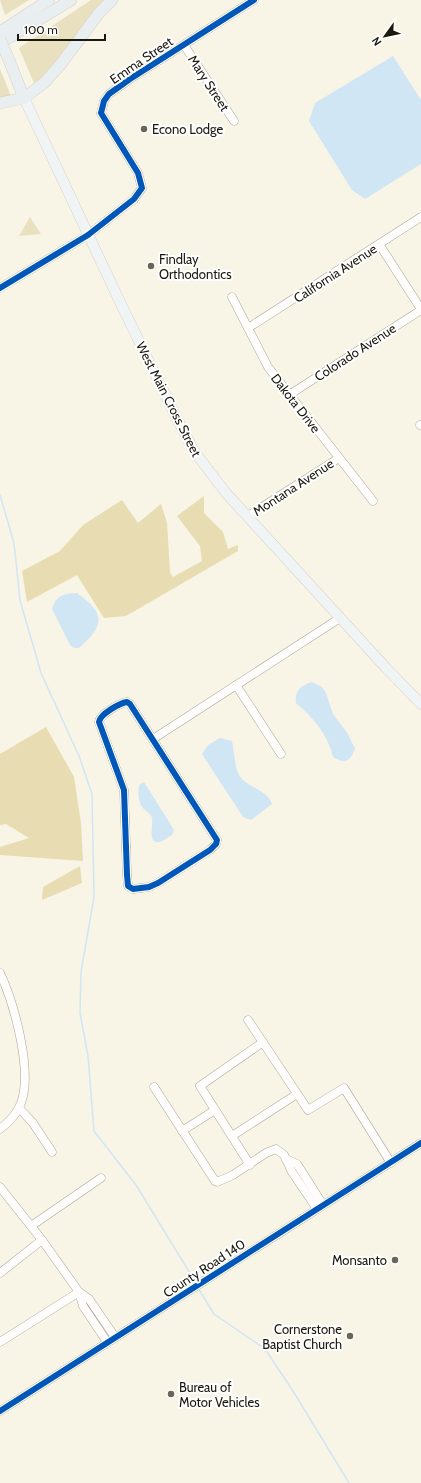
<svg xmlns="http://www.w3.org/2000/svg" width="421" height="1483" font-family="Cabin,sans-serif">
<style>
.green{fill:#e9e0c0}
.forest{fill:#e8dcb2}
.water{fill:#d0e6f5}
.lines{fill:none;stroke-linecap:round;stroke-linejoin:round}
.stream{stroke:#d0e6f5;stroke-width:1.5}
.minor-casing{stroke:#a9a69b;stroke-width:9}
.major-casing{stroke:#d4d1ca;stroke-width:11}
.highway-casing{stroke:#d4d1ca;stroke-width:12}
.minor{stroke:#fefdfb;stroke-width:8}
.major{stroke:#f1f4f5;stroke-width:10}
.highway{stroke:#e9eef0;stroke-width:11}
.highway-bridge-casing{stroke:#d4d1ca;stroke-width:12;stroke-linecap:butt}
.highway-bridge{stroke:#e9eef0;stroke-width:11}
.cycleway-casing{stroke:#fff;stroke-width:8}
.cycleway{stroke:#0057b8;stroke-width:6}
.poi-dot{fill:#686559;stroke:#fff;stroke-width:1.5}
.labels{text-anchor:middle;stroke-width:4;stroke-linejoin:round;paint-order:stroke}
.street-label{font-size:13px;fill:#1b180d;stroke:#fff}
.poi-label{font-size:13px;fill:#1b180d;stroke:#fff;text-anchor:start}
</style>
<rect width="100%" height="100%" fill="#f8f4e6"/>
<!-- green -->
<g class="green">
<polygon points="0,0 29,0 5,15"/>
<polygon points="91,0 107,0 38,83 34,83 19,48"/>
<polygon points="0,69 11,96 0,99"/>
<polygon points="30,217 41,234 19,236"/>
</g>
<!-- forest -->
<g class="forest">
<polygon points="204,496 204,513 223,532 228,549 238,545 238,551 126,616 104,618 77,575 27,602 22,571 60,551 83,525 122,500 138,523 161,504 167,523 170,572 173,577 202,561 200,546 177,516"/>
<polygon points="46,727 74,777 81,823 83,861 0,855 0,847 29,838 6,824 0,825 0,754"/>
<polygon points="80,866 82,883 42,900 43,887"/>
</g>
<!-- water -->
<g class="water">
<polygon points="393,56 421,100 421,164 365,199 352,190 309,121 315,103"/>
<path d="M77,593C106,614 105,625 79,648H74L70,645L52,609C57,594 64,594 77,593Z"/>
<path d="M312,682L322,687L326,693L333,714L348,734L355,749C350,762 345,764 333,757C328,735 313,717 296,703C294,692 301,685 312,682Z"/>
<path d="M220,738L232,741C234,750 235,768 239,775C247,788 267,789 272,804L251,820L243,817L202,754L208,745Z"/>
<path d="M144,782L174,830L172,835C166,838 159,846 153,840C150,833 153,826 152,818C151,814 149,814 146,811C138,805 138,794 139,785Z"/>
</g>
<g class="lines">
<!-- stream -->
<g class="stream">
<polyline points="0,495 14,543 20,600 41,673 79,756 92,794 94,897 81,972 80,1013 88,1056 94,1131 136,1185 196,1283"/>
<polyline points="198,1288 214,1314 265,1349 293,1391 349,1483"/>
</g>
<!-- minor casing -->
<g class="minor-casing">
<g id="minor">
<polyline points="184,45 234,121"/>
<polyline points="379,244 421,309"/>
<polyline points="0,288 88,235 134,199 142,188 138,173 101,113 104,101 109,94 130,79 254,0"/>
<polyline points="232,297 268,367 373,501"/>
<polyline points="248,328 421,217"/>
<polyline points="289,395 421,310"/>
<polyline points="420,425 421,425"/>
<polyline points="248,516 339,458"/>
<polyline points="236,685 281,754"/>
<path d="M127,702L130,704L217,840L216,844L210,850L158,883L149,887L133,889L128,886L127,875L124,790L99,722C100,714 120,703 127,702Z"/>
<polyline points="153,739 340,618"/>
<path d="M0,973C14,1003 33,1071 21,1103C17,1114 9,1122 0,1129"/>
<polyline points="248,1020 308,1110 344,1088 391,1163"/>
<polyline points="154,1087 215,1181 217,1182 233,1175 266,1153 276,1149 284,1155 292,1172 317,1209"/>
<polyline points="19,1108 33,1123 52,1152"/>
<polyline points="182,1131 215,1110"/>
<polyline points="232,1136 297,1094"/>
<polyline points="286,1159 297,1164 323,1205"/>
<polyline points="250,1165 200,1086 263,1042"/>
<polyline points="0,1187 42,1240 79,1292 0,1342"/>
<polyline points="31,1226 101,1178"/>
<polyline points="0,1273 42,1240"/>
<polyline points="107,1342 83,1306 79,1292 89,1299 115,1337"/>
<polyline points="0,1411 421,1143"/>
</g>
</g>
<!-- major casing -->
<g class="major-casing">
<polyline id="major" points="24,98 120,302 176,417 194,451 226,493 387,669 421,704"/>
</g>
<!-- highway casing -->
<g class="highway-casing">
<g id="highway">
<polyline points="0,32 49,0"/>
<polyline points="0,43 71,0"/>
<polyline points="11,65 24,98"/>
<polyline points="0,103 24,98 44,83 61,64 99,13 112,0"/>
</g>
</g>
<!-- minor -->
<use href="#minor" class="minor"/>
<!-- major -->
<use href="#major" class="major"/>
<!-- highway -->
<use href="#highway" class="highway"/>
<!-- highway-bridge casing -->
<g class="highway-bridge-casing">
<polyline id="highway-bridge" points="0,39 11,65"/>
</g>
<!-- highway-bridge -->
<use href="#highway-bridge" class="highway-bridge"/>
<!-- cycleway casing -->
<g class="cycleway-casing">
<g id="cycleway">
<polyline points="0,288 88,235 134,199 142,188 138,173 101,113 104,101 109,94 130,79 254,0"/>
<path d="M127,702L130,704L217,840L216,844L210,850L158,883L149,887L133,889L128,886L127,875L124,790L99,722C100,714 120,703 127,702Z"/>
<polyline points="0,1411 421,1143"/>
</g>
</g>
<!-- cycleway -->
<use href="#cycleway" class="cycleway"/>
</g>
<!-- markers -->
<g class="poi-dot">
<circle cx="144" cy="129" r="4"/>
<circle cx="151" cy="266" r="4"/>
<circle cx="395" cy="1260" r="4"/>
<circle cx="350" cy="1336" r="4"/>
<circle cx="171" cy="1394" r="4"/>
</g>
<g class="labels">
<!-- street labels -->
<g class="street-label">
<text transform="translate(141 60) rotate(-34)" y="5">Emma Street</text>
<text transform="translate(209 83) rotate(57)" y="5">Mary Street</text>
<text transform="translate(335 273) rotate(-33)" y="5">California Avenue</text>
<text transform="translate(355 352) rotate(-33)" y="5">Colorado Avenue</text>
<text transform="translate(169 399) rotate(63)" y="5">West Main Cross Street</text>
<text transform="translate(296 403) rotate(52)" y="5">Dakota Drive</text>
<text transform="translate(293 487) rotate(-33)" y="5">Montana Avenue</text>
<text transform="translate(204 1268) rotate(-33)" y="5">County Road 140</text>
</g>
<!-- poi labels -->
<g class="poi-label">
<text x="152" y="134">Econo Lodge</text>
<text x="159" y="264">Findlay<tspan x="159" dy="15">Orthodontics</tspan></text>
<text x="387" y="1265" text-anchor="end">Monsanto</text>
<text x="342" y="1334" text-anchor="end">Cornerstone<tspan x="342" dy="15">Baptist Church</tspan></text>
<text x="179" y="1392">Bureau of<tspan x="179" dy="15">Motor Vehicles</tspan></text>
</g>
</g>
<!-- north arrow -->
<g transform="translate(385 36) rotate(237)" stroke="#ffffff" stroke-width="3" paint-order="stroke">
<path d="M0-3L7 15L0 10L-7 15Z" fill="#1b180d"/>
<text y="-6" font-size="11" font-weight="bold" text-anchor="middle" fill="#1b180d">N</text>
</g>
<!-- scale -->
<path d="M18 34v6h87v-6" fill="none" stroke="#1b180d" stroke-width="2"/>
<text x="24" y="34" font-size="12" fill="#1b180d" stroke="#ffffff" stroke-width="3" paint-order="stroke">100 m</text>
</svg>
